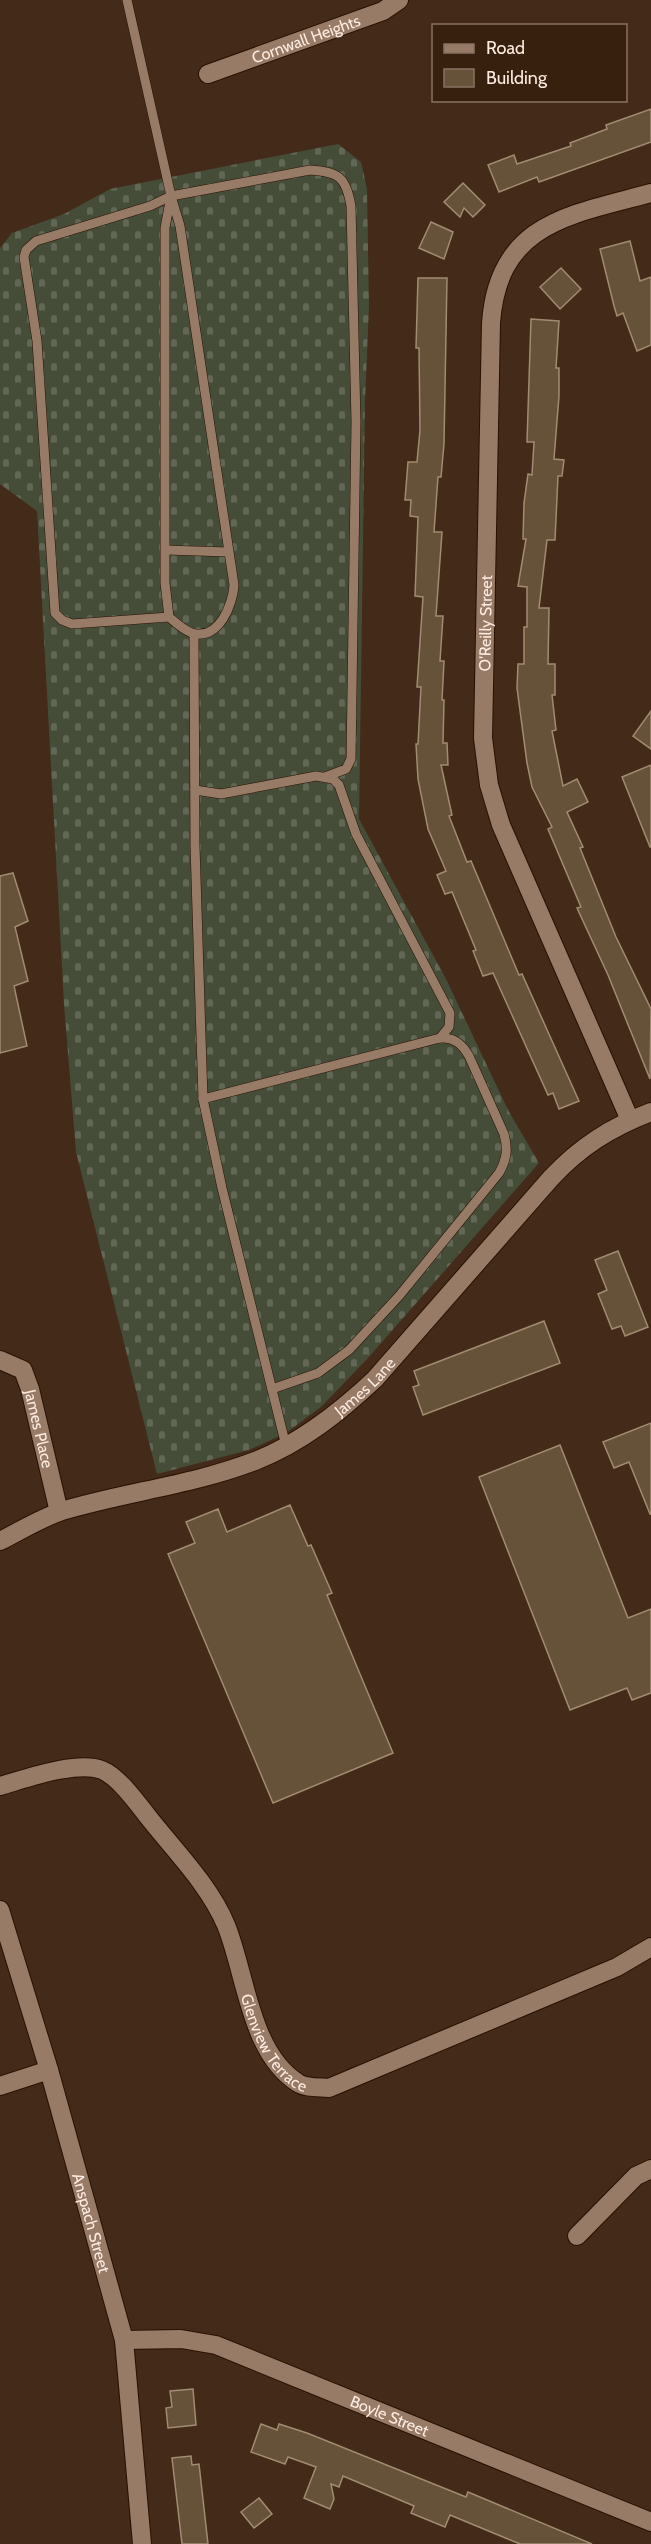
<svg xmlns="http://www.w3.org/2000/svg" width="651" height="2544" font-family="Cabin,sans-serif">
<style>
.cemetery{fill:url(#cemetery-stones)}
.building{fill:#665239;stroke:#a18c71;stroke-width:1.5}
.lines{fill:none;stroke-linecap:round;stroke-linejoin:round}
.service-casing{stroke:#281203;stroke-width:10}
.minor-casing{stroke:#281203;stroke-width:20}
.service{stroke:#987b67;stroke-width:9}
.minor{stroke:#987b67;stroke-width:18}
.labels{text-anchor:middle;stroke-width:4.5;stroke-linejoin:round;paint-order:stroke}
.street-label{font-size:16px;fill:#fdece1;stroke:#38200f}
</style>
<defs>
<pattern id="cemetery-stones" width="16" height="16" patternUnits="userSpaceOnUse" patternTransform="scale(1.5)"><rect width="16" height="16" fill="#454d38"/><path d="M2 7V4a2 2 0 0 1 4 0v3zM10 15v-3a2 2 0 0 1 4 0v3z" fill="#616754"/></pattern>
</defs>
<rect width="100%" height="100%" fill="#432a19"/>
<!-- cemetery -->
<polygon class="cemetery" points="338,144 361,162 367,189 369,306 365,402 359,819 446,979 508,1110 539,1163 368,1358 321,1407 286,1433 249,1450 157,1474 76,1152 64,1004 37,511 0,484 0,248 12,233 64,214 110,189"/>
<!-- building -->
<g class="building">
<polygon points="651,109 651,142 539,182 537,177 499,192 488,165 514,155 517,164 571,146 570,143 607,129 606,125"/>
<polygon points="463,183 485,205 473,217 464,208 460,217 444,202"/>
<polygon points="431,222 453,232 444,259 419,248"/>
<polygon points="630,241 640,281 651,277 651,345 637,351 623,313 617,316 614,306 600,249"/>
<polygon points="561,268 581,289 560,309 540,287"/>
<polygon points="418,278 447,278 444,444 441,477 438,477 434,532 442,532 436,616 443,616 440,661 444,661 442,700 444,700 443,743 447,743 448,765 441,765 452,815 449,816 467,862 471,861 519,975 522,974 579,1101 559,1109 553,1093 548,1095 493,973 483,976 473,951 476,950 452,892 445,894 437,875 446,871 428,829 418,779 416,744 418,744 421,687 417,687 423,597 415,596 418,517 410,516 411,500 405,500 408,462 417,462 420,430 419,348 416,348"/>
<polygon points="531,319 559,321 556,368 559,368 559,396 554,459 564,460 562,476 558,476 555,540 547,540 539,608 549,608 548,664 555,664 555,695 552,695 556,730 552,731 563,786 577,779 588,802 567,812 583,847 580,848 616,937 651,1009 650,1079 608,975 577,908 581,907 548,829 552,827 532,787 527,763 517,688 518,664 524,664 524,627 527,627 527,587 518,586 526,539 523,539 524,503 528,474 532,475 534,442 527,442"/>
<polygon points="651,711 651,749 633,736"/>
<polygon points="651,765 651,847 650,847 622,777"/>
<polygon points="13,873 28,921 15,927 28,981 14,986 27,1046 0,1053 0,876"/>
<polygon points="618,1251 648,1327 625,1336 621,1326 612,1329 598,1294 607,1290 595,1260"/>
<polygon points="544,1321 560,1363 423,1415 413,1387 419,1385 414,1371"/>
<polygon points="651,1423 651,1514 650,1514 629,1462 614,1468 603,1442"/>
<polygon points="560,1445 628,1618 651,1609 651,1693 632,1700 627,1688 570,1710 479,1477"/>
<polygon points="290,1505 308,1546 311,1545 332,1593 327,1595 393,1753 273,1803 168,1554 195,1543 186,1522 218,1509 227,1532"/>
<polygon points="193,2389 196,2425 168,2428 166,2408 172,2407 170,2391"/>
<polygon points="261,2424 277,2430 279,2424 307,2433 466,2497 468,2492 592,2544 520,2544 450,2515 445,2527 411,2513 414,2506 343,2476 339,2487 331,2484 334,2499 330,2509 304,2498 316,2467 288,2457 285,2464 251,2452"/>
<polygon points="191,2456 192,2465 199,2464 208,2544 182,2544 172,2458"/>
<polygon points="259,2498 272,2514 254,2528 241,2512"/>
</g>
<g class="lines">
<!-- service casing -->
<g class="service-casing">
<g id="service">
<path d="M127,0L171,196L180,226L234,585C233,604 219,641 192,633C183,630 176,623 169,617L165,583V228L171,196"/>
<polyline points="166,550 228,552"/>
<path d="M169,617L72,624L62,620L55,613L37,341L24,257L26,250L36,241L150,206L171,196L310,170C339,172 346,177 351,206L356,422L351,759L346,769L325,777"/>
<polyline points="194,634 195,846 203,1099 222,1188 286,1446"/>
<polyline points="195,790 221,794 316,776 333,779 339,785 356,834 450,1013 449,1027 440,1038"/>
<path d="M203,1099L440,1038C454,1037 462,1044 469,1056L504,1134C508,1149 507,1159 499,1173L399,1296L349,1350L318,1373L272,1389"/>
</g>
</g>
<!-- minor casing -->
<g class="minor-casing">
<g id="minor">
<path id="s1" d="M208,74L383,11L399,0"/>
<path id="s2" d="M630,1120L501,825L489,785L483,738L491,323C498,222 571,215 651,193"/>
<path id="s3" d="M0,1360L23,1370L30,1389L59,1512"/>
<path id="s4" d="M0,1541C20,1531 41,1518 62,1511C125,1492 193,1485 255,1461C301,1443 340,1412 375,1379L551,1178C580,1147 611,1127 651,1112"/>
<path id="s5" d="M0,1786C25,1779 77,1760 102,1770C119,1777 138,1804 149,1818C176,1852 209,1885 226,1925C246,1974 250,2053 298,2083C305,2088 320,2087 329,2088L617,1967L651,1947"/>
<path id="s6" d="M0,1910L49,2070L124,2340L142,2544"/>
<polyline points="0,2086 49,2070"/>
<polyline points="577,2236 636,2176 651,2169"/>
<path id="s7" d="M124,2340L181,2339L216,2345L651,2522"/>
</g>
</g>
<!-- service -->
<use href="#service" class="service"/>
<!-- minor -->
<use href="#minor" class="minor"/>
</g>
<g class="labels">
<!-- street labels -->
<g class="street-label">
<text dy="6" stroke="none"><textPath href="#s1" startOffset="104">Cornwall Heights</textPath></text>
<text dy="6" stroke="none"><textPath href="#s2" startOffset="526">O'Reilly Street</textPath></text>
<text dy="6" stroke="none"><textPath href="#s4" startOffset="402">James Lane</textPath></text>
<text dy="6" stroke="none"><textPath href="#s3" startOffset="86">James Place</textPath></text>
<text dy="6" stroke="none"><textPath href="#s5" startOffset="434">Glenview Terrace</textPath></text>
<text dy="6" stroke="none"><textPath href="#s6" startOffset="326">Anspach Street</textPath></text>
<text dy="6" stroke="none"><textPath href="#s7" startOffset="280">Boyle Street</textPath></text>
</g>
</g>
<!-- legend -->
<rect x="432" y="24" width="195" height="78" fill="#38200f" stroke="#877263" stroke-width="1.5"/>
<rect x="444" y="44" width="30" height="9" fill="#987b67" stroke="#877263" stroke-width="1.5"/>
<text x="486" y="54" font-size="18" fill="#fdece1">Road</text>
<rect x="444" y="69" width="30" height="18" fill="#665239" stroke="#877263" stroke-width="1.5"/>
<text x="486" y="84" font-size="18" fill="#fdece1">Building</text>
</svg>
